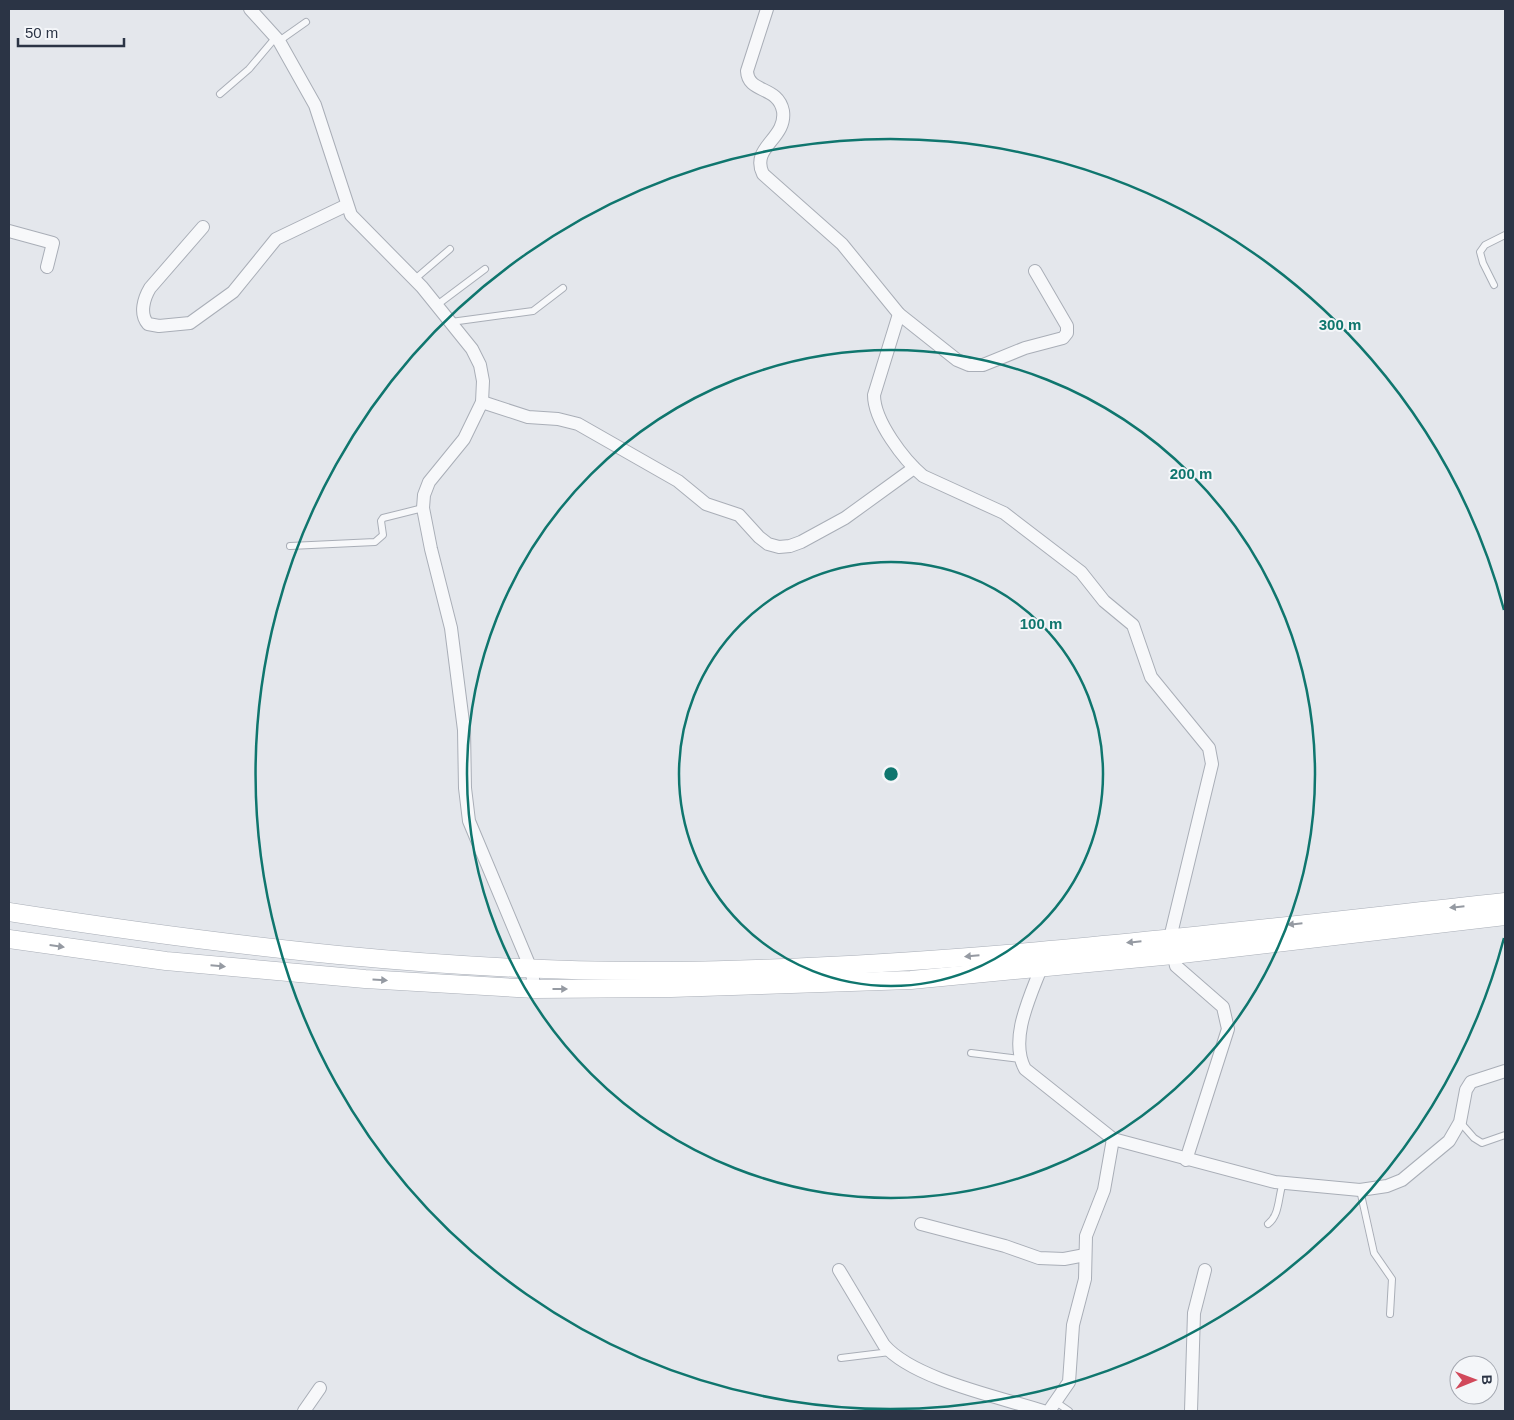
<svg xmlns="http://www.w3.org/2000/svg" width="1514" height="1420" font-family="Arial,sans-serif">
<style>
.lines{fill:none;stroke-linecap:round;stroke-linejoin:round}
.lane-casing{stroke:#a9aeb7;stroke-width:8}
.street-casing{stroke:#a9aeb7;stroke-width:14}
.secondary-casing{stroke:#a9aeb7;stroke-width:19}
.lane{stroke:#f7f8fa;stroke-width:6}
.street{stroke:#f7f8fa;stroke-width:12}
.secondary{stroke:#fff;stroke-width:18}
.oneway{fill:#959aa2}
.ring{fill:none;stroke:#0f766e;stroke-width:2.5}
.centre{fill:#0f766e;stroke:#f4f6f9;stroke-width:2.5}
.ring-label{font-size:15px;text-anchor:middle;font-weight:bold;fill:#0f766e;stroke:#f4f6f9;stroke-width:4;stroke-linejoin:round;paint-order:stroke}
</style>
<rect width="100%" height="100%" fill="#e4e7ec"/>
<g class="lines">
<!-- lane casing -->
<g class="lane-casing">
<g id="lane">
<polyline points="279,41 306,22"/>
<polyline points="220,94 249,69 276,37"/>
<polyline points="415,279 450,249"/>
<polyline points="1494,285 1483,263 1480,252 1485,245 1505,235"/>
<polyline points="437,305 485,269"/>
<polyline points="451,322 533,311 563,288"/>
<polyline points="290,546 375,542 383,535 381,521 383,518 423,508"/>
<polyline points="971,1053 1020,1059"/>
<polyline points="1460,1122 1474,1138 1482,1143 1505,1135"/>
<polyline points="1360,1190 1374,1253 1392,1279 1390,1314"/>
<path d="M1268,1224C1280,1215 1278,1196 1283,1183"/>
<polyline points="841,1358 890,1352"/>
<polyline points="1056,1402 1069,1411"/>
</g>
</g>
<!-- street casing -->
<g class="street-casing">
<g id="street">
<polyline points="250,9 279,41 315,105 351,215 422,287 472,349 480,365 483,381 482,402 464,439 429,482 424,495 423,508 431,549 451,628 464,730 465,788 469,821 531,969 535,989"/>
<path d="M767,9L747,71C748,94 778,85 783,111C787,139 750,147 763,174L842,244L899,314L957,360L969,365H983L1025,348L1063,338L1067,333V326L1035,271"/>
<path d="M203,227L150,288C144,298 139,314 148,324L159,326L190,323L233,292L276,239L347,205"/>
<polyline points="9,231 53,243 47,267"/>
<path d="M899,314L874,395C874,421 904,460 923,476L1004,513L1081,572L1104,601L1133,625L1151,677L1209,748L1212,764L1170,938L1176,966L1223,1007L1228,1029L1186,1160"/>
<polyline points="482,402 528,417 558,419 578,424 678,481 706,504 739,515 759,537 768,544 779,547 790,546 801,542 845,518 914,468"/>
<path d="M1041,968C1030,997 1009,1039 1025,1069L1113,1139L1275,1182L1360,1190L1387,1186L1402,1180L1449,1141L1460,1122L1466,1090L1471,1082L1505,1071"/>
<polyline points="921,1224 1005,1246 1039,1258 1064,1259 1085,1255"/>
<path d="M839,1270L884,1345C913,1379 999,1397 1043,1411"/>
<polyline points="304,1411 320,1388"/>
<polyline points="1049,1411 1069,1382 1073,1325 1085,1279 1086,1236 1104,1190 1113,1139"/>
<polyline points="1191,1411 1194,1313 1205,1270"/>
</g>
</g>
<!-- secondary casing -->
<g class="secondary-casing">
<g id="secondary">
<path d="M9,912C227,946 449,973 670,971C949,968 1228,932 1505,902"/>
<polyline points="9,939 166,961 365,979 535,989 671,988 911,980 1173,955 1505,916"/>
</g>
</g>
<!-- lane -->
<use href="#lane" class="lane"/>
<!-- street -->
<use href="#street" class="street"/>
<!-- secondary -->
<use href="#secondary" class="secondary"/>
</g>
<!-- one-way arrows -->
<defs><path id="oneway-solid" d="M-6-.8H1V-3.2L6.5 0L1 3.2V.8H-6Z" transform="scale(1.25)"/></defs>
<g class="oneway">
<use href="#oneway-solid" transform="translate(1457 907) rotate(174)"/>
<use href="#oneway-solid" transform="translate(1295 924) rotate(174)"/>
<use href="#oneway-solid" transform="translate(1134 942) rotate(174)"/>
<use href="#oneway-solid" transform="translate(57 946) rotate(8)"/>
<use href="#oneway-solid" transform="translate(972 956) rotate(175)"/>
<use href="#oneway-solid" transform="translate(218 966) rotate(5)"/>
<use href="#oneway-solid" transform="translate(380 980) rotate(3)"/>
<use href="#oneway-solid" transform="translate(560 989)"/>
</g>
<!-- distance rings -->
<g class="ring">
<circle cx="891" cy="774" r="212"/>
<circle cx="891" cy="774" r="424"/>
<path d="M1504 938A635 635 0 1 1 1504 610"/>
</g>
<circle cx="891" cy="774" r="8" class="centre"/>
<g class="ring-label">
<text x="1340" y="330">300 m</text>
<text x="1191" y="479">200 m</text>
<text x="1041" y="629">100 m</text>
</g>
<!-- border -->
<rect width="1514" height="1420" fill="none" stroke="#2b3445" stroke-width="20"/>
<!-- north arrow -->
<g transform="translate(1474 1380) rotate(89)"><circle r="24" fill="#f4f6f9" stroke="#a4a8b1"/>
<path d="M0-4L9 19L0 12L-9 19Z" fill="#d1495b"/>
<text y="-8" font-size="14" font-weight="bold" text-anchor="middle" fill="#2b3445">B</text>
</g>
<!-- scale -->
<path d="M18 38v8h106v-8" fill="none" stroke="#2b3445" stroke-width="2.5"/>
<text x="25" y="38" font-size="15" fill="#2b3445" stroke="#f4f6f9" stroke-width="4" paint-order="stroke">50 m</text>
</svg>
